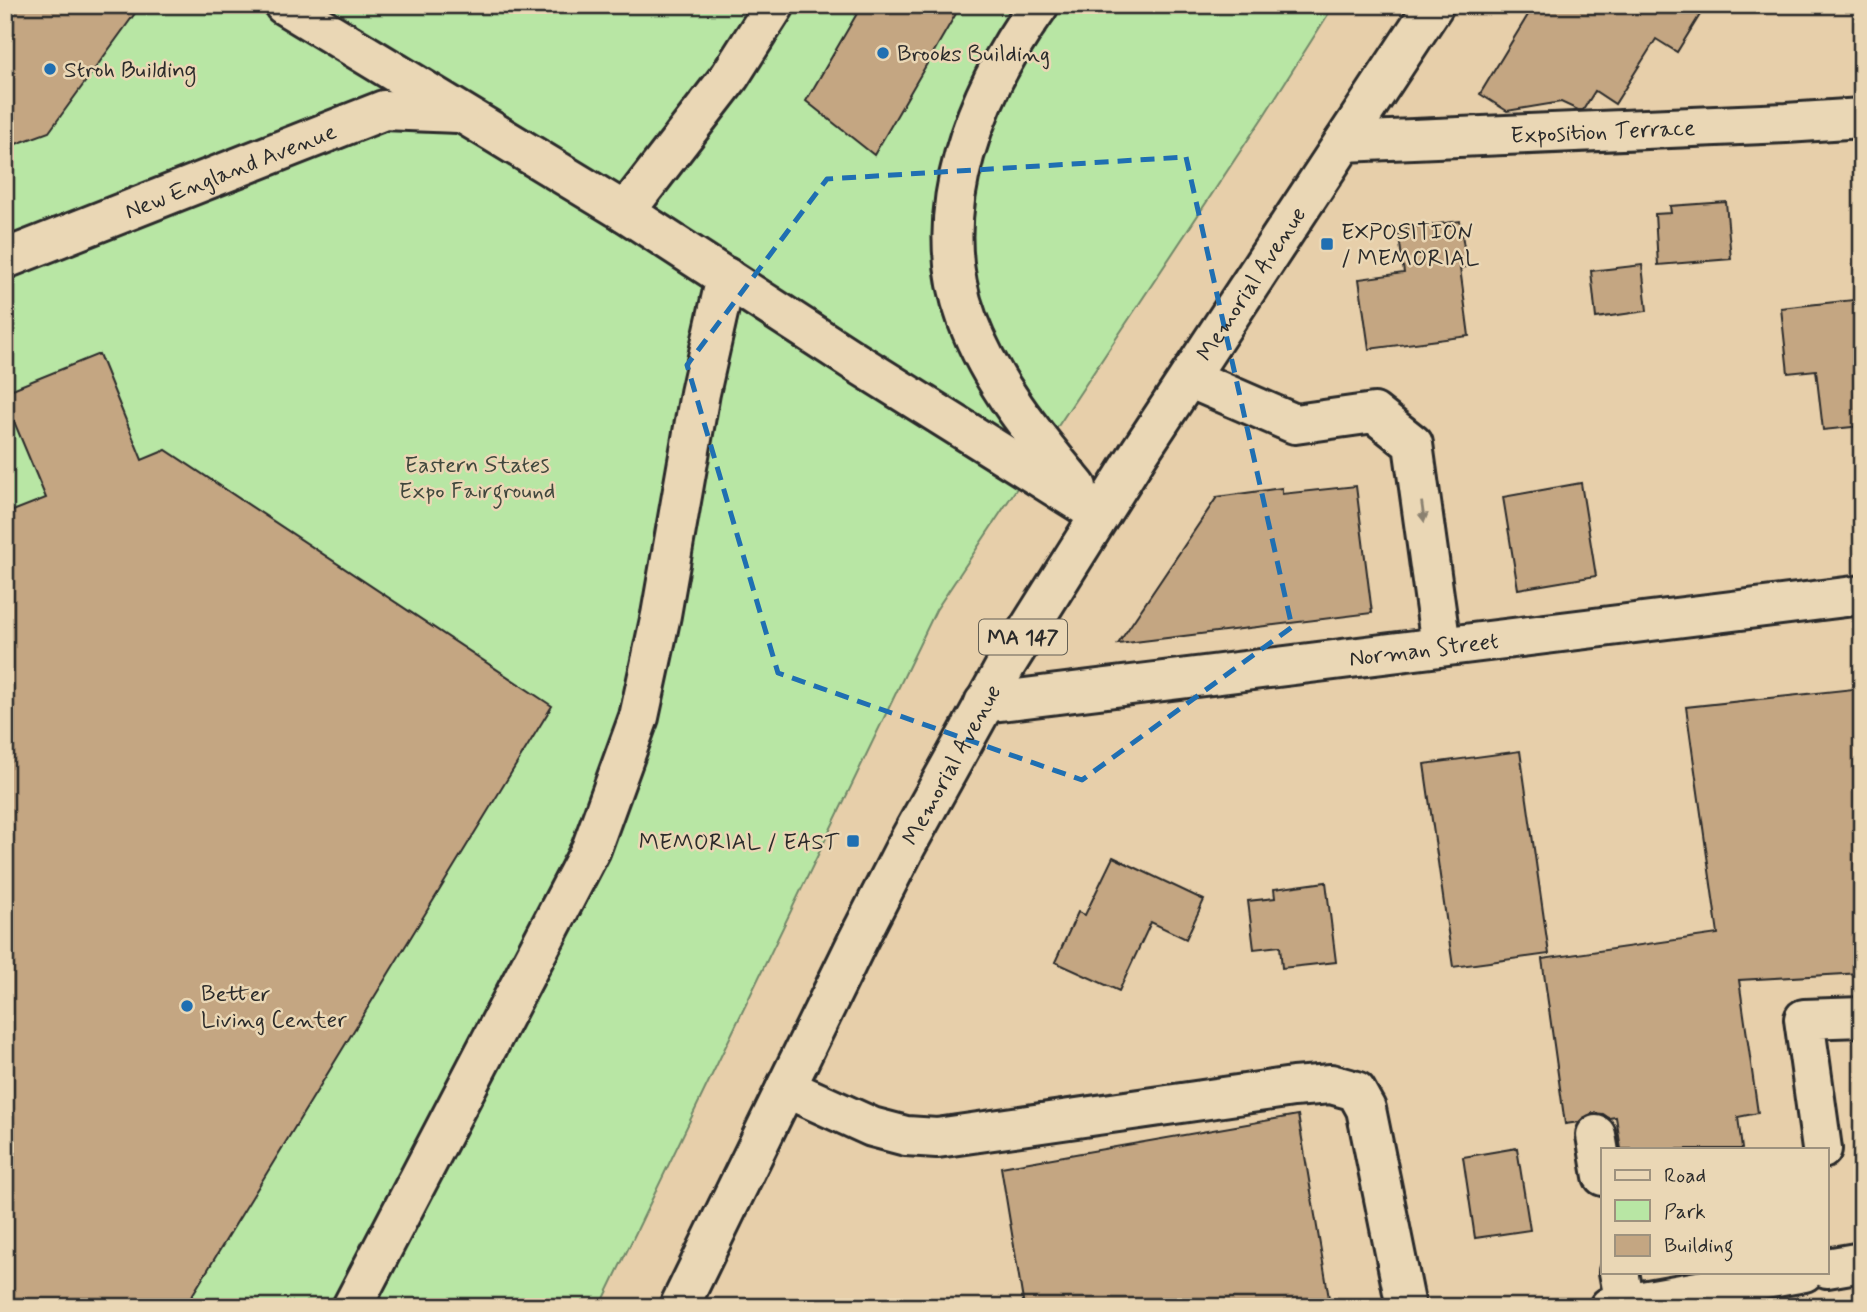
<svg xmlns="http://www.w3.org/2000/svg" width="1867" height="1312" font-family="Mynerve,sans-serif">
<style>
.green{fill:#b8e6a4;stroke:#728868;stroke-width:2}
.building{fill:#c4a682;stroke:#2b2b2b;stroke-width:2}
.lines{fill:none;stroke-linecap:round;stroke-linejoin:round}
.minor-casing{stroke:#2b2b2b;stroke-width:44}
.major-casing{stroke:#2b2b2b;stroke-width:44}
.minor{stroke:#ead7b5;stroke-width:38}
.major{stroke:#ead7b5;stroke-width:38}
.oneway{fill:#8a8170}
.marked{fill:none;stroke:#1f6fb2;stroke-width:5;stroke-dasharray:14 9;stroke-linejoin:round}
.poi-dot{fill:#1f6fb2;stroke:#ead7b5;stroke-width:2.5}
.labels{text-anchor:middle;stroke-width:5;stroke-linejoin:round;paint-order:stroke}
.shield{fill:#ead7b5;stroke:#645f54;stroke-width:2}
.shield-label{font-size:21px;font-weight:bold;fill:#2b2b2b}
.poi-label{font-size:23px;fill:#2b2b2b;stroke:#ead7b5;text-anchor:start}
.street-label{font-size:23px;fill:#2b2b2b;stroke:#ead7b5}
.park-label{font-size:23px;fill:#40473d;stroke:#ead7b5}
</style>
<rect width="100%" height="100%" fill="#e7cfaa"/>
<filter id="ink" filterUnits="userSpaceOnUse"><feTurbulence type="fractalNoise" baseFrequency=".0143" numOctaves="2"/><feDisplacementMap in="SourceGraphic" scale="14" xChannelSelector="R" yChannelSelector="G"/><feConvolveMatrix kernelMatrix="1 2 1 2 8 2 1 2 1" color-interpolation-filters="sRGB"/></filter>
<g filter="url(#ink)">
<!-- green -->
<polygon class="green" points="5,5 1334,5 1263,117 936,610 600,1307 5,1307"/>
<!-- building -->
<g class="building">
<polygon points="5,5 141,5 49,132 5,148"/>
<polygon points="862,5 961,5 874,155 806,101"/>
<polygon points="1534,5 1706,5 1677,52 1656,39 1615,104 1595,91 1583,110 1578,110 1561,102 1507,111 1480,94"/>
<polygon points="1726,202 1731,259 1658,265 1655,214 1671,213 1670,206"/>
<polygon points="1460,221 1467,267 1460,268 1469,336 1369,349 1359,279 1404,273 1398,229"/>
<polygon points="1642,265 1647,311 1596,318 1591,271"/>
<polygon points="1862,299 1862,426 1823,430 1816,370 1788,373 1781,308"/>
<polygon points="99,354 142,460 166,450 552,706 185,1307 5,1307 5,514 46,498 5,400 5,392"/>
<polygon points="1581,483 1596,576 1518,589 1503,497"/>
<polygon points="1356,486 1372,613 1118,644 1217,497 1282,488 1282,494"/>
<polygon points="1862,688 1862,973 1739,980 1758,1113 1738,1117 1742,1149 1621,1149 1616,1117 1609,1118 1603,1114 1593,1113 1583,1118 1579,1122 1565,1124 1542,959 1718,934 1686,707"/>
<polygon points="1520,751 1549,954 1453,967 1424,764"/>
<polygon points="1113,857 1204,900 1186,939 1151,922 1119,991 1055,962 1078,912 1085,915"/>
<polygon points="1326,882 1336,962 1282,968 1280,946 1254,949 1248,901 1275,898 1274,889"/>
<polygon points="1298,1115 1329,1298 1277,1307 1024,1307 1001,1167"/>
<polygon points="1517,1148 1530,1230 1475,1238 1463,1157"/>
</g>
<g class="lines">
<!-- minor casing -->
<g class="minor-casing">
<g id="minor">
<polyline points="284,5 625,212 854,361 1100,515"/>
<path d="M1039,5C976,92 927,212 967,319C991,383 1034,435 1077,487"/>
<path id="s1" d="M1344,142L1786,123L1862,118"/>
<polyline points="625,212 730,76 775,5"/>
<path id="s2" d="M5,259L384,110L458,113"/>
<polyline points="1189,378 1295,424 1374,413 1413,444 1441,646"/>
<path id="s3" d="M984,703L1862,595"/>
<polyline points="786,1088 872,1127 906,1136 937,1138 1293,1087 1331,1084 1356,1091 1366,1109 1406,1307"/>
<polyline points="1596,1135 1603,1176"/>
<polyline points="1822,1149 1804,1019 1862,1017"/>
<polyline points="1827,1268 1862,1262"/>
<polyline points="1619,1272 1625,1304"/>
<polyline points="352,1307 591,849 639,717 661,615 700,393 726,277"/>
<polyline points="1609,1307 1804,1272"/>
</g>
</g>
<!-- major casing -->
<g class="major-casing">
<g id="major">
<path id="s4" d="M679,1307L858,940L906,846L1006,665L1139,453L1434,5"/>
</g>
</g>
<!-- minor -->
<use href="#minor" class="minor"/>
<!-- major -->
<use href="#major" class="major"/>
</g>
<!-- one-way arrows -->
<defs><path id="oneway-solid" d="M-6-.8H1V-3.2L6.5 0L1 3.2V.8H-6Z" transform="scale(1.75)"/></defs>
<use class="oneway" href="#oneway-solid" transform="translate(1423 512) rotate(82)"/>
</g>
<!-- marked area -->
<path class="marked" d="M1186,157L1292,627L1082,780L778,673L687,365L827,179Z"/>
<!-- markers -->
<g class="poi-dot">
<circle cx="883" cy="53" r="7"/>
<circle cx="50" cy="69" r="7"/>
<rect x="1320" y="237" width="14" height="14" rx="3.5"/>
<rect x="846" y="834" width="14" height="14" rx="3.5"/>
<circle cx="187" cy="1006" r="7"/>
</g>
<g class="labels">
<!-- shield labels -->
<rect class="shield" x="979" y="619.5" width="88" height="35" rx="5"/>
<g class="shield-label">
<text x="1023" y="644">MA 147</text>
</g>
<!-- poi labels -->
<g class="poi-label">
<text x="897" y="61">Brooks Building</text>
<text x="64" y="77">Stroh Building</text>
<text x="1341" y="239">EXPOSITION<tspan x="1341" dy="26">/ MEMORIAL</tspan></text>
<text x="839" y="849" text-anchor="end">MEMORIAL / EAST</text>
<text x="201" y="1001">Better<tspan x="201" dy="26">Living Center</tspan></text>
</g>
<!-- street labels -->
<g class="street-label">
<text dy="8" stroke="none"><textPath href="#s1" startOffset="259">Exposition Terrace</textPath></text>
<text dy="8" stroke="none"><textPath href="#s2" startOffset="242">New England Avenue</textPath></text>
<text dy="8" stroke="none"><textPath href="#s4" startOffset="1174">Memorial Avenue</textPath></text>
<text dy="8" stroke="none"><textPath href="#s3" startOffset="443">Norman Street</textPath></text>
<text dy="8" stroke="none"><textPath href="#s4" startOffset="607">Memorial Avenue</textPath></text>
</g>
<!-- park labels -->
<g class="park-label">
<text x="477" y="472">Eastern States<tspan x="477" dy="26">Expo Fairground</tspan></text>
</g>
</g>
<!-- margin -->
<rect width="1867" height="1312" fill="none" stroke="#ead7b5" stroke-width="28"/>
<rect x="14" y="14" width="1839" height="1284" fill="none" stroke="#2b2b2b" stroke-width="2.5" filter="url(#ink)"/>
<!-- legend -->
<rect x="1601" y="1148" width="228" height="126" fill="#ead7b5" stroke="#9e927e" stroke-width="2"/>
<rect x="1615" y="1170" width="35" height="10" fill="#ead7b5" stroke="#9e927e" stroke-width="2"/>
<text x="1664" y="1182" font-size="21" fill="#2b2b2b">Road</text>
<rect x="1615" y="1200" width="35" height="21" fill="#b8e6a4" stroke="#9e927e" stroke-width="2"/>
<text x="1664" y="1218" font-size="21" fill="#2b2b2b">Park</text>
<rect x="1615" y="1235" width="35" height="21" fill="#c4a682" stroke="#9e927e" stroke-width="2"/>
<text x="1664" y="1252" font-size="21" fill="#2b2b2b">Building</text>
</svg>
